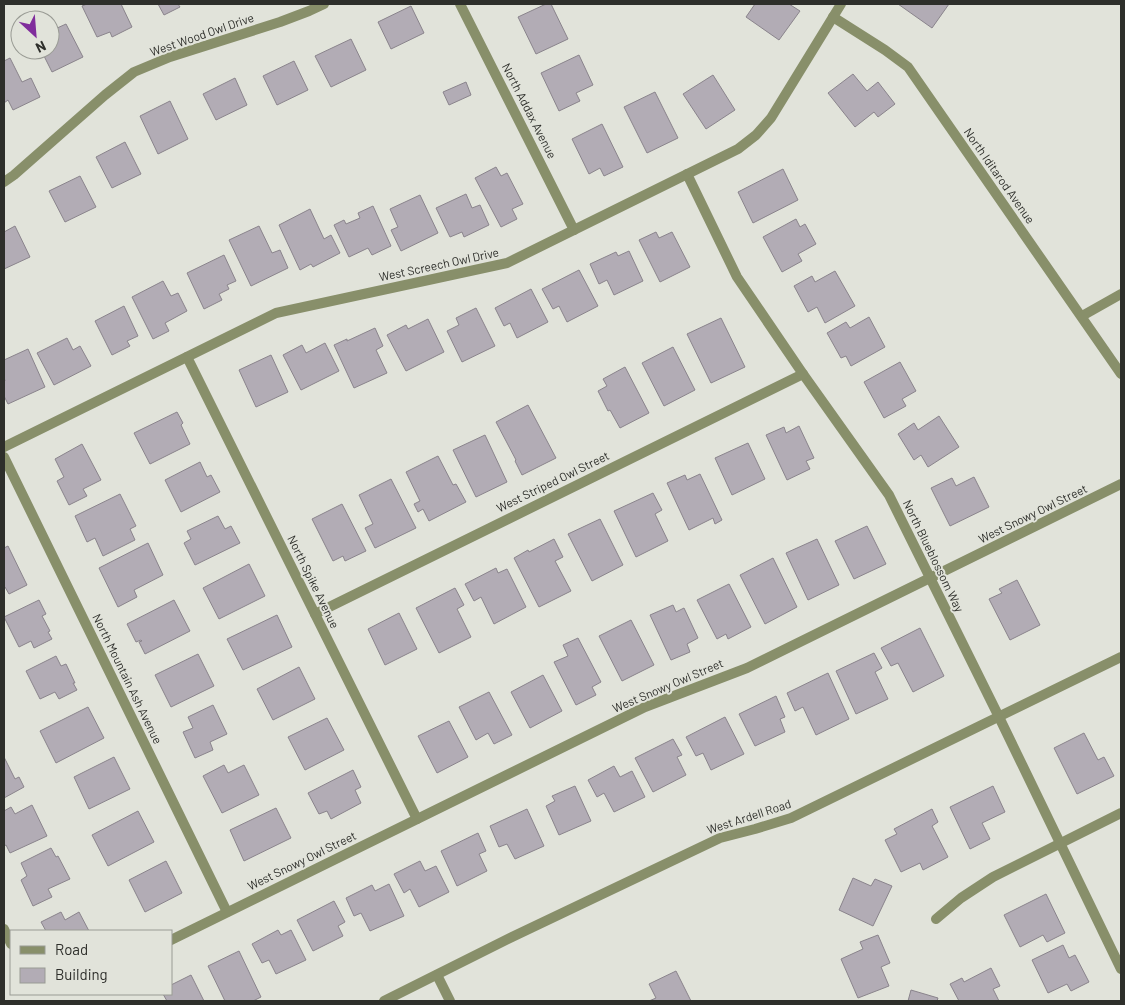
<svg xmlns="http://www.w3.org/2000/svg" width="1125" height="1005" font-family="Barlow,sans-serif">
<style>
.building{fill:#b2acb5;stroke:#8a848c}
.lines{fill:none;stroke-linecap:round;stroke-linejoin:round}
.minor{stroke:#888f6a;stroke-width:10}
.tertiary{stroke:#888f6a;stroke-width:10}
.labels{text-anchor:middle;stroke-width:4;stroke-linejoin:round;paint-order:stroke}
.street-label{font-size:12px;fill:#2e2f2b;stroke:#e1e3da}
</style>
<rect width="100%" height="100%" fill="#e1e3da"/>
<!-- building -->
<g class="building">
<polygon points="87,4 121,4 132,27 112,37 110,32 97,37 82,6"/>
<polygon points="158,4 178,4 180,7 164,15"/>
<polygon points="546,4 551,4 568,39 536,54 518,17"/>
<polygon points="755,4 789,4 800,11 779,40 746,17"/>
<polygon points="898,4 949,4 932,28"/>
<polygon points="411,6 424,33 391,49 378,22"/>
<polygon points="66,24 83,57 52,72 41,50 50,50 50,28 54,26 55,29"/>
<polygon points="351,39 366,70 331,87 315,56"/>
<polygon points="579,55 593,85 576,93 580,101 559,111 541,73"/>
<polygon points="10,58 22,82 31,78 40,97 13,110 8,100 4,103 4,61"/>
<polygon points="294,61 308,90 277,105 263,76"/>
<polygon points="853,74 867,91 878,82 895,104 878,117 874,112 855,127 828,93"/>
<polygon points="713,75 735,110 706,129 683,94"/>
<polygon points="235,78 247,105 216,120 203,94"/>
<polygon points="466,82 471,95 449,105 443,92"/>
<polygon points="655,92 678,138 647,153 624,107"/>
<polygon points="170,101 188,139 158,154 140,116"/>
<polygon points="602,124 623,167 604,176 600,168 589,174 572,139"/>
<polygon points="125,142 141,174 112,188 96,157"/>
<polygon points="496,167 501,176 507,173 523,204 512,209 517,219 501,227 475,178"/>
<polygon points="783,169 798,200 753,223 738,192"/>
<polygon points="80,176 96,207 65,222 49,191"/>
<polygon points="466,194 472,208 480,205 489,225 464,237 462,232 450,237 436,208"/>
<polygon points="420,195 438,233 401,251 391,230 398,227 390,209"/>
<polygon points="373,206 391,246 372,255 368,248 349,257 334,225 344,220 346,224 360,218 358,213"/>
<polygon points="310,209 324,239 331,235 340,253 313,267 311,264 300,270 279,225"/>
<polygon points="796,219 800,227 805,224 816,244 798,254 802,261 782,272 763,237"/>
<polygon points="15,226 30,257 4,269 4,232"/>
<polygon points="259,226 272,253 280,250 288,268 251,286 229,240"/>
<polygon points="656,232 659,238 672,232 690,267 660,282 639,240"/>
<polygon points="629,251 643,281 614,295 607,280 599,284 590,264 616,252 618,256"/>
<polygon points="224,255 236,281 227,285 229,289 219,294 222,300 204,309 187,273"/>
<polygon points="579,270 598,306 567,322 559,306 553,309 542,289"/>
<polygon points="835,271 855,306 825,323 817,307 808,312 794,286 812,276 815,282"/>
<polygon points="163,281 171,296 178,293 187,311 165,323 169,331 153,339 132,297"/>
<polygon points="531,289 548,322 517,338 510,323 504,326 495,308"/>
<polygon points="124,306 138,336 127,341 130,346 112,355 95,321"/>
<polygon points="476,308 495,346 462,362 447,331 459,325 456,318"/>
<polygon points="869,317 885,347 851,366 846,356 841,358 827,333 846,322 850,328"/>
<polygon points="721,318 745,367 711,383 687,334"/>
<polygon points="428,319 444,352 406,371 387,335 406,325 408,329"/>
<polygon points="375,328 383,346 376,350 387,373 354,388 334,345 347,339 347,341"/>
<polygon points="67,338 73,350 80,346 91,366 54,385 37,353"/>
<polygon points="325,343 339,371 301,390 283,355 302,345 306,353"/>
<polygon points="673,347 695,390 664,406 642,363"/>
<polygon points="28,349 45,387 8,404 4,396 4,381 5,381 4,377 4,360"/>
<polygon points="271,355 288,392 256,407 239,370"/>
<polygon points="900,362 916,391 902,399 906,406 884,418 864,382"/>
<polygon points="625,367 649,413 620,428 610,410 608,411 598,391 607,386 603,379"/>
<polygon points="528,405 556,458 522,475 515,461 516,460 496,422"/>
<polygon points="177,412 183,423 181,425 190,444 150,464 134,433"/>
<polygon points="939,416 959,447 928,467 921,455 914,460 898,434 914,423 918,430"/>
<polygon points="799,426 814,458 806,461 810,469 787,480 766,435 784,427 786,433"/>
<polygon points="485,435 507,482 476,497 453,450"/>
<polygon points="748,443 765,479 732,495 715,458"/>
<polygon points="82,444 101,480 83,489 87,496 69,505 57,481 64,477 55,459"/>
<polygon points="438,456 453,485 456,484 466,502 429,521 423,509 418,512 414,504 420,501 406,472"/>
<polygon points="200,462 207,477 211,475 220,492 181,512 165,480"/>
<polygon points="700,474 722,520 715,524 713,518 689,530 667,483 685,475 687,480"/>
<polygon points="974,477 989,507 950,526 931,488 952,478 956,486"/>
<polygon points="391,479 416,528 375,548 365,528 373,524 359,495"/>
<polygon points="653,493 662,510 655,514 668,541 636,557 614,511"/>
<polygon points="120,494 136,526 130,529 135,540 103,556 95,538 87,542 75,516"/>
<polygon points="342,504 366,551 345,561 343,556 333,561 312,519"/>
<polygon points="218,516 225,529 231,526 240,543 195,565 184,543 191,539 187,531"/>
<polygon points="600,519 623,565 592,581 568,534"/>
<polygon points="867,526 886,564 854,579 835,541"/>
<polygon points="554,539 563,557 555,561 571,591 539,607 514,558 528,550 529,552"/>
<polygon points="817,539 839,585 808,600 786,553"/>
<polygon points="148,543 163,575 134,590 137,597 118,607 99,568"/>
<polygon points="8,546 27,585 9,594 5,587 4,587 4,548"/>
<polygon points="773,558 797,607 765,624 740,575"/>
<polygon points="249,564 265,596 219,619 203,588"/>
<polygon points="496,568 498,573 507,569 526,607 494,624 481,597 474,601 465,584"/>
<polygon points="1017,580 1040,625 1010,640 989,599 1002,593 999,589"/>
<polygon points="729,584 751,627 728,639 726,634 717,639 697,600"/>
<polygon points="455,588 464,605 457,609 471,637 439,653 416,608"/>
<polygon points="39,600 46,614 42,616 50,631 48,632 52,639 34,648 31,641 19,647 4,617"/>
<polygon points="174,600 190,631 145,654 139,642 142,641 141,640 136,642 127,624"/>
<polygon points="673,605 676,612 684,608 698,638 687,644 690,652 671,660 650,615"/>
<polygon points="399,613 417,649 385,665 368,629"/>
<polygon points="277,615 292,647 243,670 227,639"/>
<polygon points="631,620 654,665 622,681 599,636"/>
<polygon points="920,628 944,676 913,692 898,663 891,666 881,648"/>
<polygon points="578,638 601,682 592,687 596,695 576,705 554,662 568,656 563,645"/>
<polygon points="874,653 882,668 875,672 888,699 856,714 836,671"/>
<polygon points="198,654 214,686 171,707 155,675"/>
<polygon points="56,656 61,666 66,664 75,683 73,683 77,690 59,699 55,692 40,699 26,671"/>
<polygon points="299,667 315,699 273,720 257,689"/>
<polygon points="828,673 849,719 816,735 803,707 795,711 787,693"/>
<polygon points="543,675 562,711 530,728 511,692"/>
<polygon points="489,692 512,735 494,744 488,733 476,740 459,707"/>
<polygon points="776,696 785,717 780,719 785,732 755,746 739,714"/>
<polygon points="213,705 227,734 210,742 213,750 195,758 183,732 193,728 188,717"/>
<polygon points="88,707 104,738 56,763 40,731"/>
<polygon points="725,717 744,754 711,770 703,753 696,756 686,737"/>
<polygon points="327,718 344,750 305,770 288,737"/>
<polygon points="449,721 468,757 437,773 418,736"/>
<polygon points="1084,733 1098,760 1104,757 1114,776 1077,794 1054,748"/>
<polygon points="673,739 682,755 677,757 686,775 653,792 635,758"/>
<polygon points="4,757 15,779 19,777 24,787 4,798"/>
<polygon points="114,757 130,789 89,809 74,777"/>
<polygon points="224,765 228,773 244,765 259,795 222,813 203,776"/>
<polygon points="614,766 620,777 632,771 645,797 614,812 604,793 597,797 588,780"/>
<polygon points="353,770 361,787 355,790 361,803 331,819 327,811 319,814 308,793"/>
<polygon points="575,786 591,821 559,835 546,806 555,801 552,796"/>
<polygon points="993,786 1005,812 982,823 990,839 970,849 950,807"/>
<polygon points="32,805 47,836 10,853 6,845 4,846 4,811 11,807 15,814"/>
<polygon points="276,808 291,838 244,861 230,830"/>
<polygon points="527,809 544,846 515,859 507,844 499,847 490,826"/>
<polygon points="932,809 938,822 932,826 948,857 923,870 920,863 901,872 885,840 897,834 894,829"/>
<polygon points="138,811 154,842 108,866 92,835"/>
<polygon points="478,833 486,851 479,854 487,871 457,886 441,851"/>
<polygon points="51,848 56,857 58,856 70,879 48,889 52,897 33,906 21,880 27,876 21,863"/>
<polygon points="166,861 182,893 145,912 129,880"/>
<polygon points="420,861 425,871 436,866 449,892 419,907 410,889 404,893 394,874"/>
<polygon points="853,878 871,886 875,879 892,886 873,926 839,910"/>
<polygon points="389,884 404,916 370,931 361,913 354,916 346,898 372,885 375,891"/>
<polygon points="1046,894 1065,933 1047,942 1043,935 1020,947 1004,915"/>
<polygon points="334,901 345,922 338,926 343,936 313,951 297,920"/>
<polygon points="61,912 65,920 79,912 89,931 46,931 41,922"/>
<polygon points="278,930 281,935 291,930 306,960 276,974 269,960 262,963 252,944"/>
<polygon points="878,935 890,963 881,967 889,986 858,998 841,959 863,949 860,942"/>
<polygon points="1063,945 1069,958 1075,955 1089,982 1071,991 1067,984 1048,993 1032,960"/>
<polygon points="239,951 261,997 253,1001 225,1001 208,966"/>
<polygon points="991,968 1000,986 993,989 999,1001 959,1001 950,984 962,978 964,982"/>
<polygon points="676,971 691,1001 649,1001 656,998 649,984"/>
<polygon points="191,975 204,1001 167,1001 163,994 171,994 171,985"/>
<polygon points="911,990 938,998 937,1001 908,1001"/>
</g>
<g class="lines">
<!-- minor -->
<g class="minor">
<polyline points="460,4 574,230"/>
<polyline points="833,17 885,50 908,67 1121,374"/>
<polyline points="687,174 737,277 803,374 889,495 999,717 1121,969"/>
<polyline points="4,182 14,175 105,95 134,72 170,57 280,22 309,11 324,4"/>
<polyline points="1082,316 1121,294"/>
<polyline points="187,357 417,819"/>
<polyline points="4,447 276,313 507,263 738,149 756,135 771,118 841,4"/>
<polyline points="4,457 227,912"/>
<polyline points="315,614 803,374"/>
<polyline points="936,919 961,898 993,877 1121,813"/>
<polyline points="4,929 11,944"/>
<polyline points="171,940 645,707 747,668 1121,484"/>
<polyline points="437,975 450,1001"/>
</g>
<!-- tertiary -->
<polyline class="tertiary" points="384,1001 512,937 720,838 755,829 791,818 1121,657"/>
</g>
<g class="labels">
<!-- street labels -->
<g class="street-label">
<text transform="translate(202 35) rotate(-19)" y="4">West Wood Owl Drive</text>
<text transform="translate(529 111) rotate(63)" y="4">North Addax Avenue</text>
<text transform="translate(999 176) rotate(55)" y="4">North Iditarod Avenue</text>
<text transform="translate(439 265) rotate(-12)" y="4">West Screech Owl Drive</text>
<text transform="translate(553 482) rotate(-26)" y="4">West Striped Owl Street</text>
<text transform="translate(1033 514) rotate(-26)" y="4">West Snowy Owl Street</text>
<text transform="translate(933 556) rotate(64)" y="4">North Blueblossom Way</text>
<text transform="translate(313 582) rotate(64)" y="4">North Spike Avenue</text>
<text transform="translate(127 679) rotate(64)" y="4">North Mountain Ash Avenue</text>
<text transform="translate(668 686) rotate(-23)" y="4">West Snowy Owl Street</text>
<text transform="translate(749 817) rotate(-18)" y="4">West Ardell Road</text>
<text transform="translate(302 861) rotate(-26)" y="4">West Snowy Owl Street</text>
</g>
</g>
<!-- border -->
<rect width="1125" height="1005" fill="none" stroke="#2e2f2b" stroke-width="10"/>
<!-- legend -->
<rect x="10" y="930" width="162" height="65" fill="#e1e3da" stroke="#999b94"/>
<rect x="20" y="946" width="25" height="8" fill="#888f6a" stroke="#999b94"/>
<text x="55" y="955" font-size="15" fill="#2e2f2b">Road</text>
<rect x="20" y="968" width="25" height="15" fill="#b2acb5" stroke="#999b94"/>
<text x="55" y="980" font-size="15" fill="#2e2f2b">Building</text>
<!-- north arrow -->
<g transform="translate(35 35) rotate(154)"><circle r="24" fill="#e1e3da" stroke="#999b94"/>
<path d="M0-4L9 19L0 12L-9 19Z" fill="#802d9c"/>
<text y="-8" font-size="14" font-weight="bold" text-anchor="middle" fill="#2e2f2b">N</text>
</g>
</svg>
